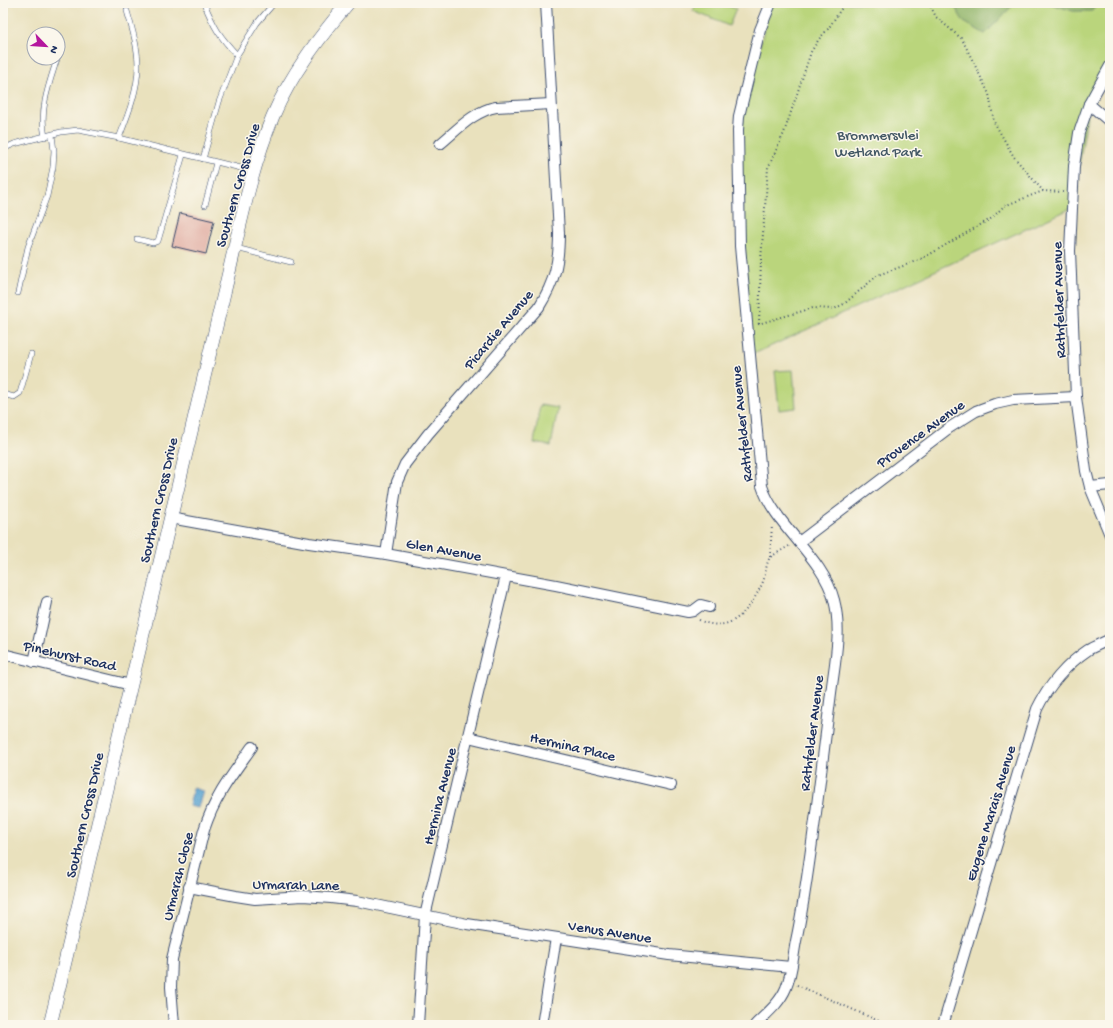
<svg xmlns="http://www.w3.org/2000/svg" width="1113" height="1028" font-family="'Gochi Hand',sans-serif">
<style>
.green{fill:#bad57b;stroke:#6a826c}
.forest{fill:#93b66b;stroke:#577264}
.water{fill:#57a1cf;stroke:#396896}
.building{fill:#dea49a}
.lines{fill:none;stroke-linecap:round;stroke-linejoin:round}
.lane-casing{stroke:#3a4a6c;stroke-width:6}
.street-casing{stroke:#3a4a6c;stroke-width:12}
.secondary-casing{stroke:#3a4a6c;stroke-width:14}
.path{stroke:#3a4a6c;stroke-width:2;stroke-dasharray:1 3;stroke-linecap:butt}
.lane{stroke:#fff;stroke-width:5}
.street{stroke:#fff;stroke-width:10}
.secondary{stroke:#fff;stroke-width:13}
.labels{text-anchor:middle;stroke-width:3;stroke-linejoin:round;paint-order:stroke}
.park-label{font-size:15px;fill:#435865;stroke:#fbf7ec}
.street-label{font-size:15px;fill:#1b2f5e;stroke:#fbf7ec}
</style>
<rect width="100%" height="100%" fill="#fbf7ec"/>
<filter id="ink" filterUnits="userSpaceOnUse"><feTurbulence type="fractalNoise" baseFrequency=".025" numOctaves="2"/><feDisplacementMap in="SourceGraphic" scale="8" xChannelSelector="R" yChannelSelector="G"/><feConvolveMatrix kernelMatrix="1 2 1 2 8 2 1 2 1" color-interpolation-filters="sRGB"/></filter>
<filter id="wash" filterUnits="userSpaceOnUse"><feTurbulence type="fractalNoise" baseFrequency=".012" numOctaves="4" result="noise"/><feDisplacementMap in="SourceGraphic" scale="16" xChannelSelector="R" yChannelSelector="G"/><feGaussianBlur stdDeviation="0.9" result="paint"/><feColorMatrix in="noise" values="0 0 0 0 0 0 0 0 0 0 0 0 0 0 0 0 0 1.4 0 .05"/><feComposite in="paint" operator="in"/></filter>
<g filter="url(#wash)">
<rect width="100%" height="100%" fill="#e9e1bd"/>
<!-- green -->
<g class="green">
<polygon points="696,3 721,3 736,9 729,26 693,11"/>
<polygon points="771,3 1110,3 1110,66 1089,104 1072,208 758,352 750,354 738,130"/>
<polygon points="793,370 796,408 779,410 775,371"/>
<polygon points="540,405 558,408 551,446 534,443"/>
</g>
<!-- forest -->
<g class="forest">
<polygon points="957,3 1015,3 985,34 964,22 956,9"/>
<polygon points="1048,3 1097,3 1092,11 1073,11"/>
</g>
<!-- water -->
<polygon class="water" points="193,788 203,791 198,808 189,806"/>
<g id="blocks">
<!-- building -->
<polygon class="building" points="180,213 214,221 206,254 172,246"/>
</g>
</g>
<g filter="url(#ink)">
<use href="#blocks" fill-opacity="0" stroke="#3a4a6c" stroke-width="1"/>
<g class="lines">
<!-- lane casing -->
<g class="lane-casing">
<g id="lane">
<path d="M204,3C214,27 219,36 237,55"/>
<path d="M45,137C39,110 49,84 57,59"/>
<path d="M119,138C128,115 138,90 138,66C138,47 132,28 127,11"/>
<polyline points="3,149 14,144 61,132 78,130 119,138 253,171"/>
<polyline points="203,159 219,102 237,55 257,23 274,3"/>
<polyline points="205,205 216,163"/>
<polyline points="137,239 153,243 158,241 183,155"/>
<polyline points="236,248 291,262"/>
<polyline points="18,293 28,247 47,196 53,167 54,151 52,135"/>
<polyline points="3,394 14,397 20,393 31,354"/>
</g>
</g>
<!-- street casing -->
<g class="street-casing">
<g id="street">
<polyline points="1110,66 1089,104 1079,133 1074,166 1070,251 1076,397 1086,471 1090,487 1110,535"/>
<polyline points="1089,104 1110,122"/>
<path d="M440,144C457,130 474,111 496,107L551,104"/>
<polyline points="1090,487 1110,485"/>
<polyline points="170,518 309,543 386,554 556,585 688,612 693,611 701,605 709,607"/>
<polyline points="799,542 949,428 976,411 995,404 1013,400 1076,397"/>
<path d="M386,554L397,482L405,464L428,434L539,307C555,281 559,263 559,233L546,3"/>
<polyline points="3,654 131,685"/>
<polyline points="34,662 47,602"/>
<polyline points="468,737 671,785"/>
<polyline points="189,887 236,896 255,899 303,896 331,898 357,901 467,924 669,955 791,967"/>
<path d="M174,1025L171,987L172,959L204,830C215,796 232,775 252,747"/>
<polyline points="418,1025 425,916 506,576"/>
<polyline points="542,1025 556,938"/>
<path d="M755,1025C766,1014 780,1003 786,988C792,974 793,956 796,941C805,899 810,856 816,813C821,773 826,733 831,693C835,662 842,630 834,600C823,557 775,526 762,486L740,246L738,130L739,116L760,30L771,3"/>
<path d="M943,1025L1037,709C1048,686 1067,664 1088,650C1094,646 1103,643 1110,639"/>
</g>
</g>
<!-- secondary casing -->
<g class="secondary-casing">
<path id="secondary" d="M50,1025L225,289C239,231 250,171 273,116C291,74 319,38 348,3"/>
</g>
<!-- path -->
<g class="path">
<polyline points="929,3 936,17 962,39 989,94 994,122 1014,157 1043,191"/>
<polyline points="758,324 813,308 834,309 844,304 878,275 917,261 932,253 992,218 1004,206 1043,191 1063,192"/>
<polyline points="759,324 761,260 768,168 784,133 811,52 819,39 828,29 845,3"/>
<polyline points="770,557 772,525"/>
<path d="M699,620C731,635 749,611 762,584C766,576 765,566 770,557L789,546"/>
<polyline points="797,985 888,1025"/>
</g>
<!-- lane -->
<use href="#lane" class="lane"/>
<!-- street -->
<use href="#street" class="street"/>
<!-- secondary -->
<use href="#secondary" class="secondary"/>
</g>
</g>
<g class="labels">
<!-- park labels -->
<g class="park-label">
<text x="878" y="139">Brommersvlei<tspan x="878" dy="17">Wetland Park</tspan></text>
</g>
<!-- street labels -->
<g class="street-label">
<text transform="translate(237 185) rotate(-74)" y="5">Southern Cross Drive</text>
<text transform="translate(1058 300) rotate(-92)" y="5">Rathfelder Avenue</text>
<text transform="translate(498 329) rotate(-50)" y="5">Picardie Avenue</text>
<text transform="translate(741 424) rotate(-96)" y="5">Rathfelder Avenue</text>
<text transform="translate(920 433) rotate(-36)" y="5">Provence Avenue</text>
<text transform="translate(158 500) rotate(-77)" y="5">Southern Cross Drive</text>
<text transform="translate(444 549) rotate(10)" y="5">Glen Avenue</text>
<text transform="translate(70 655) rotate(13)" y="5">Pinehurst Road</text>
<text transform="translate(811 733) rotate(-83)" y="5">Rathfelder Avenue</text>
<text transform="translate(573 746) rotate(13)" y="5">Hermina Place</text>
<text transform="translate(439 796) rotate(-76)" y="5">Hermina Avenue</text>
<text transform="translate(990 813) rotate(-73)" y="5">Eugene Marais Avenue</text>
<text transform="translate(84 815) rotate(-77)" y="5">Southern Cross Drive</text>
<text transform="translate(177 876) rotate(-76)" y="5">Urmarah Close</text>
<text transform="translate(296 884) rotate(1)" y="5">Urmarah Lane</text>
<text transform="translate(610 931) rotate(9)" y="5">Venus Avenue</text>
</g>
</g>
<!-- margin -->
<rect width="1113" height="1028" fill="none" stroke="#fbf7ec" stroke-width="16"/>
<!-- north arrow -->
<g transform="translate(46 46) rotate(115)"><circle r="19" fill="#fbf7ec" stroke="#a1a7b3"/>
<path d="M0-3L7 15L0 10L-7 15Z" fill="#b5179e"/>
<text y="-6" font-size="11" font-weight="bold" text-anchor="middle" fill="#1b2f5e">N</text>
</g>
</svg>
